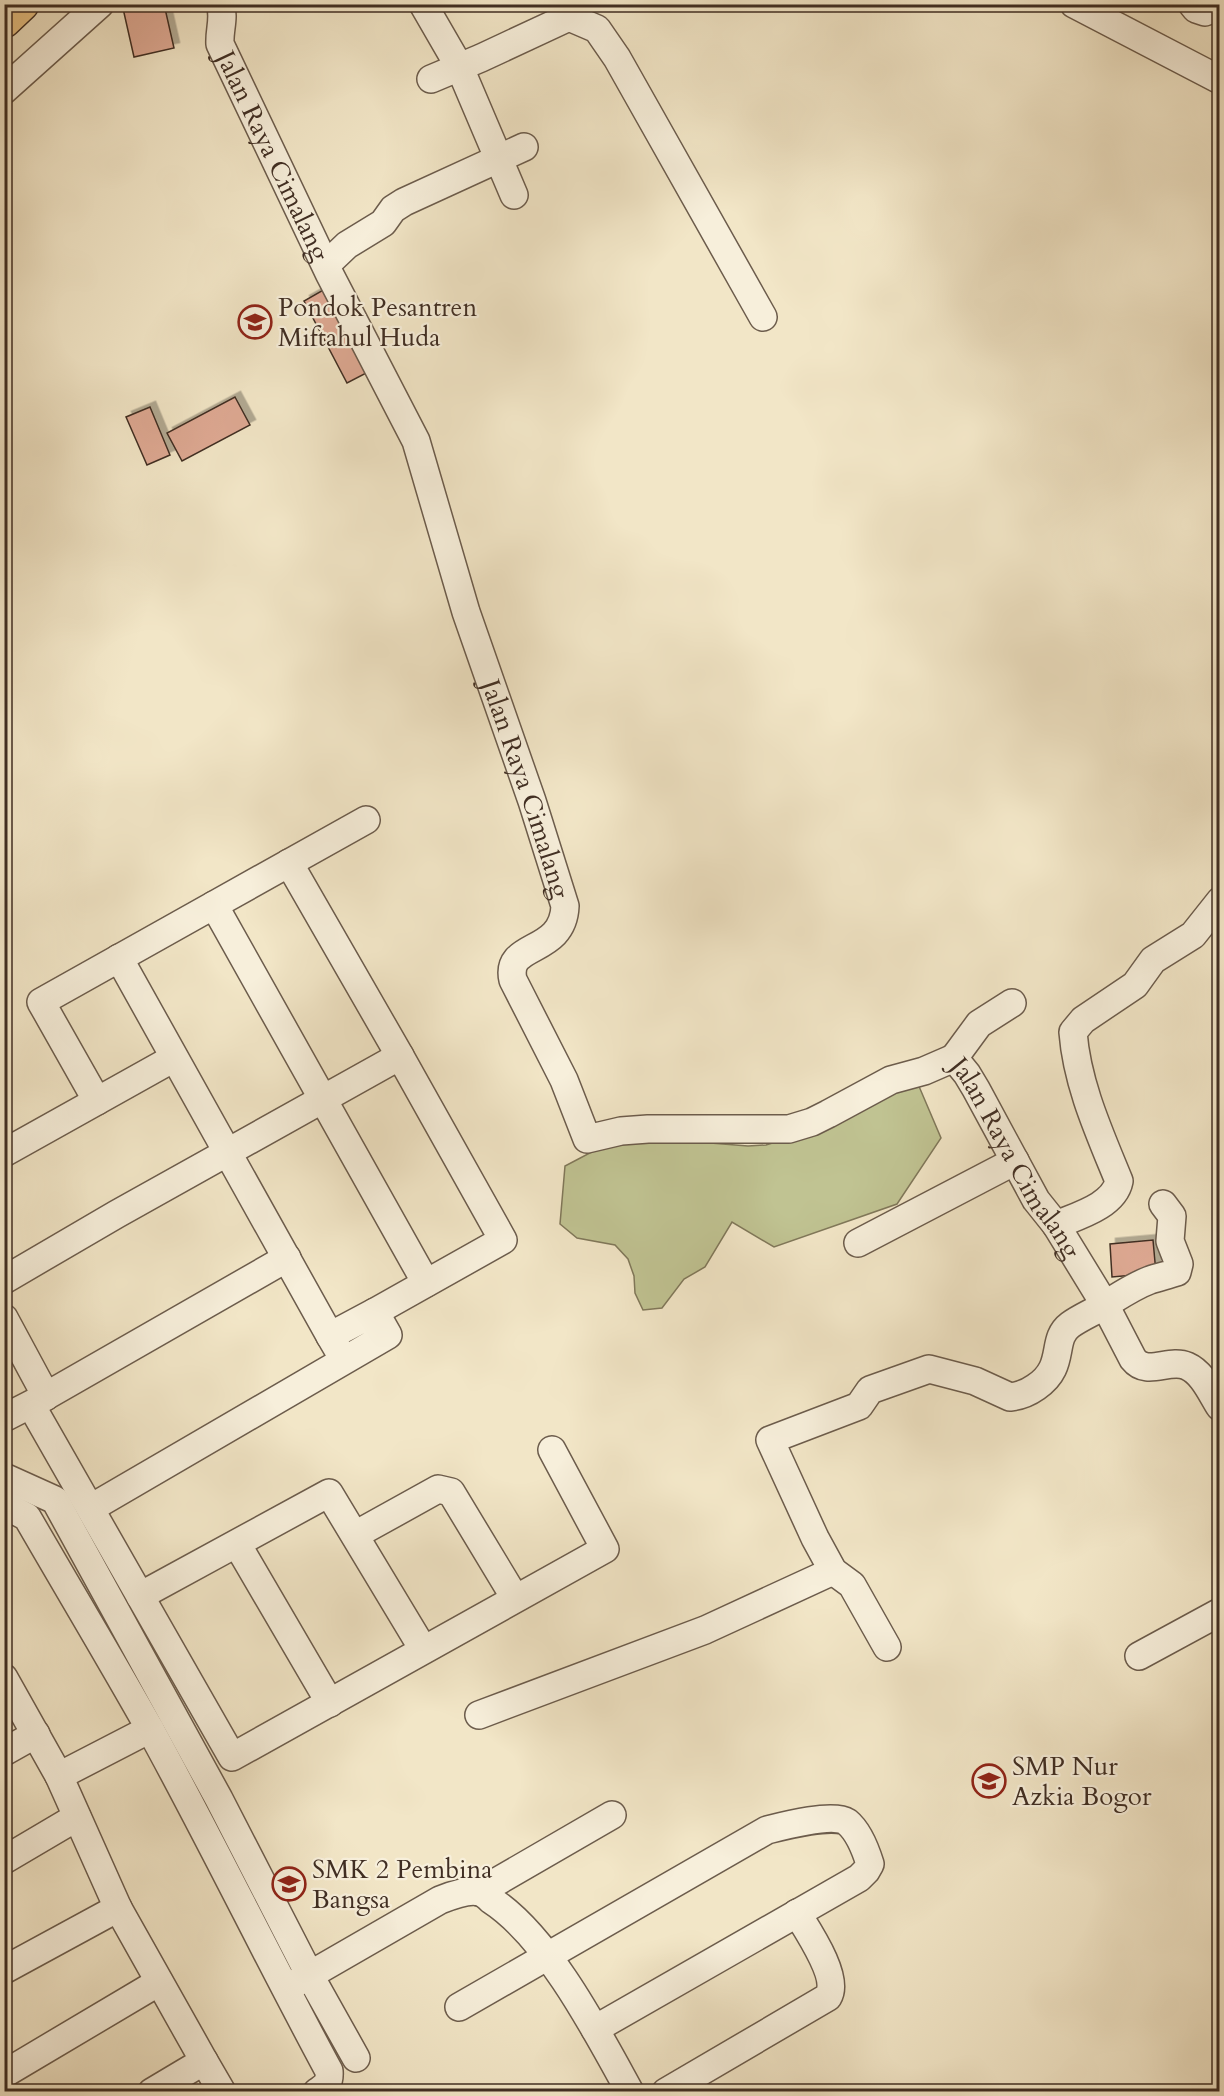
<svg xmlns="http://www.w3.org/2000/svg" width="1224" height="2096" font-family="Cardo,serif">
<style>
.green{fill:#c0c392;stroke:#80785a;stroke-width:1.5}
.building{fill:#dea993;stroke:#402e23;stroke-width:1.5;filter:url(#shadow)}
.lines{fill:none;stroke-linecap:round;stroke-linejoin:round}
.minor-casing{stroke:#6c5c4c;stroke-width:30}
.major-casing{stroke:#402e23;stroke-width:36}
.minor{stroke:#f7efdb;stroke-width:27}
.major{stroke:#e9c384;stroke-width:33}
.labels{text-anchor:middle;stroke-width:4.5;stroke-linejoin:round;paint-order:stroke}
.street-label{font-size:26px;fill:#402e23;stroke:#f7efdb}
.poi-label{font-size:26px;fill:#402e23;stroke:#f7efdb;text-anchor:start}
</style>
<defs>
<filter id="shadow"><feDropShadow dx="5.5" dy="-5.5" stdDeviation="0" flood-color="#0004"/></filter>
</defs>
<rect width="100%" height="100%" fill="#f2e6c7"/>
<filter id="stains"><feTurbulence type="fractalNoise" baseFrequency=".00333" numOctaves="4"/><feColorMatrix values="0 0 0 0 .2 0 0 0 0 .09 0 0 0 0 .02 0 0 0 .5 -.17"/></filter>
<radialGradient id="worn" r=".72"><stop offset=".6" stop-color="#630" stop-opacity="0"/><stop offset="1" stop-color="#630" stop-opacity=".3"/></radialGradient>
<!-- green -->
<polygon class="green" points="918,1084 941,1138 897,1204 774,1247 732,1222 705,1267 684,1279 662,1308 643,1310 635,1293 634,1276 628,1259 615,1245 577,1238 560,1224 565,1166 622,1136 748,1146 766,1145 821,1128 885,1086"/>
<!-- building -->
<g class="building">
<polygon points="122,4 164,4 174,48 134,57"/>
<polygon points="332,285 376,368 347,383 304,301"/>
<polygon points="235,397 250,425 182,461 167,433"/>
<polygon points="150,407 170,455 147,465 126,417"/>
<polygon points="1153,1240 1156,1273 1112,1277 1110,1244"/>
</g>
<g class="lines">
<!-- minor casing -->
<g class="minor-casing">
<g id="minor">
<path id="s1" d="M220,4C225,17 219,30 220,44L329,273L416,441L466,612L532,801L565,906C563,956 504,941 513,980L564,1080L587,1139L621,1131L648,1129H789L812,1122L828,1114L891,1080L924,1071L954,1058L967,1074L976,1089L1036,1200L1056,1225L1105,1305L1133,1359C1147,1377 1169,1358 1187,1366C1203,1373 1211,1393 1220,1407"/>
<polyline points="423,4 460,68 514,195"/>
<polyline points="1074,4 1220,80"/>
<polyline points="1192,4 1196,9 1205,12 1220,5"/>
<polyline points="431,79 481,58 569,17 597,29 617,58 763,317"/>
<polyline points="4,90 100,4"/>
<polyline points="326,265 347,245 383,223 393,209 404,202 524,147"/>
<polyline points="289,863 400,1056"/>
<polyline points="214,905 366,820"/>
<polyline points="119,958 330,1336"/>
<polyline points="954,1058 979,1024 1012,1003"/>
<polyline points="97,1101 41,1002 214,905 426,1283"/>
<polyline points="4,1153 174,1058"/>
<path d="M1056,1225C1077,1216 1114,1206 1119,1181C1099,1132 1077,1084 1073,1032L1083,1020L1135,985L1153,960L1193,935L1220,901"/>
<polyline points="858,1243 1015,1161"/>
<polyline points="4,1280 117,1214 400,1056 503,1240 375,1312"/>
<polyline points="4,1318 46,1396 287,1258"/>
<polyline points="31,1405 232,1757 605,1549 552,1450"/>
<polyline points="4,1418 45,1397"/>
<polyline points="4,1477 55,1500 219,1799 309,1974 356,2058"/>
<path d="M4,1505L27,1517C68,1588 110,1658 150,1729C212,1842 268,1958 329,2071C330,2083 326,2086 317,2092"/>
<polyline points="91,1508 388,1335 375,1312 330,1336 344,1360"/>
<polyline points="355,1535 438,1489 451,1492 515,1598"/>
<polyline points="237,1544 330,1703"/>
<polyline points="140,1596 329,1493 423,1649"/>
<path d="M887,1647L852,1585L833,1571L815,1538L770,1440L859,1406L870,1390L929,1369L975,1381L1010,1397C1019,1396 1029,1392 1036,1387C1067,1366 1050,1340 1070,1325C1078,1319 1089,1314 1098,1309C1115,1299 1131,1287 1150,1280C1159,1277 1168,1275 1177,1272L1179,1264L1170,1241L1172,1216L1163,1204"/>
<polyline points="1139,1656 1220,1612"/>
<polyline points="4,1678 59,1776"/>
<polyline points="479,1715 705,1630 833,1571"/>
<polyline points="150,1729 59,1776 118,1908 204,2061 152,2092"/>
<polyline points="4,1752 36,1734"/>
<polyline points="4,1860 77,1817"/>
<polyline points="479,1892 612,1815"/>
<polyline points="4,1970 118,1908"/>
<path d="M296,1983L440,1900C450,1896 469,1889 480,1892C483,1893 488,1897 491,1900C548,1937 597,2032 630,2092"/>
<path d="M459,2007L767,1830C783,1826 833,1813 847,1822C858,1831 866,1851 870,1864L866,1871L859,1878L595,2029"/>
<polyline points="204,2061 222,2092"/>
<polyline points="4,2074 159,1982"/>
<path d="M666,2092L828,1997C840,1978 808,1931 797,1913"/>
</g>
</g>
<!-- major casing -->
<g class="major-casing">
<polyline id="major" points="4,21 22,4"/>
</g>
<!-- minor -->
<use href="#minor" class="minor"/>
<!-- major -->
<use href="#major" class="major"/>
</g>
<!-- icons -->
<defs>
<g id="school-ring" transform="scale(1.725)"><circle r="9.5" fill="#f7efdb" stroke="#8f2418" stroke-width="1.5"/><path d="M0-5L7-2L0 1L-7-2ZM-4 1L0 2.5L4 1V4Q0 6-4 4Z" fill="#8f2418"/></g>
</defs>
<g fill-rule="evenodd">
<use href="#school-ring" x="255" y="322"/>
<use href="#school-ring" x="989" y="1781"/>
<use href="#school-ring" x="289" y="1884"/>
</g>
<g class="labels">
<!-- street labels -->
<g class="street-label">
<text dy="9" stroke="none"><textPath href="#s1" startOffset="164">Jalan Raya Cimalang</textPath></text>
<text dy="9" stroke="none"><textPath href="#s1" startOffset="848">Jalan Raya Cimalang</textPath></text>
<text dy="9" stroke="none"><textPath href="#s1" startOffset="1746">Jalan Raya Cimalang</textPath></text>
</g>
<!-- poi labels -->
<g class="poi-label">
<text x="278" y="316">Pondok Pesantren<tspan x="278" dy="30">Miftahul Huda</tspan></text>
<text x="1012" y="1775">SMP Nur<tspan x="1012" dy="30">Azkia Bogor</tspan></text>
<text x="312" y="1878">SMK 2 Pembina<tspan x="312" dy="30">Bangsa</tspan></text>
</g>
</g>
<!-- margin -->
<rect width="1224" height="2096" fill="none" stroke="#f2e6c7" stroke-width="24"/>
<rect x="6" y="6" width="1212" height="2084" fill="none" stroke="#402e23" stroke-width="3"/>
<rect x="12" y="12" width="1200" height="2072" fill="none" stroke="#402e23" stroke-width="1.5"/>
<rect width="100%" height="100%" filter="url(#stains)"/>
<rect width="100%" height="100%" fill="url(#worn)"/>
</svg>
